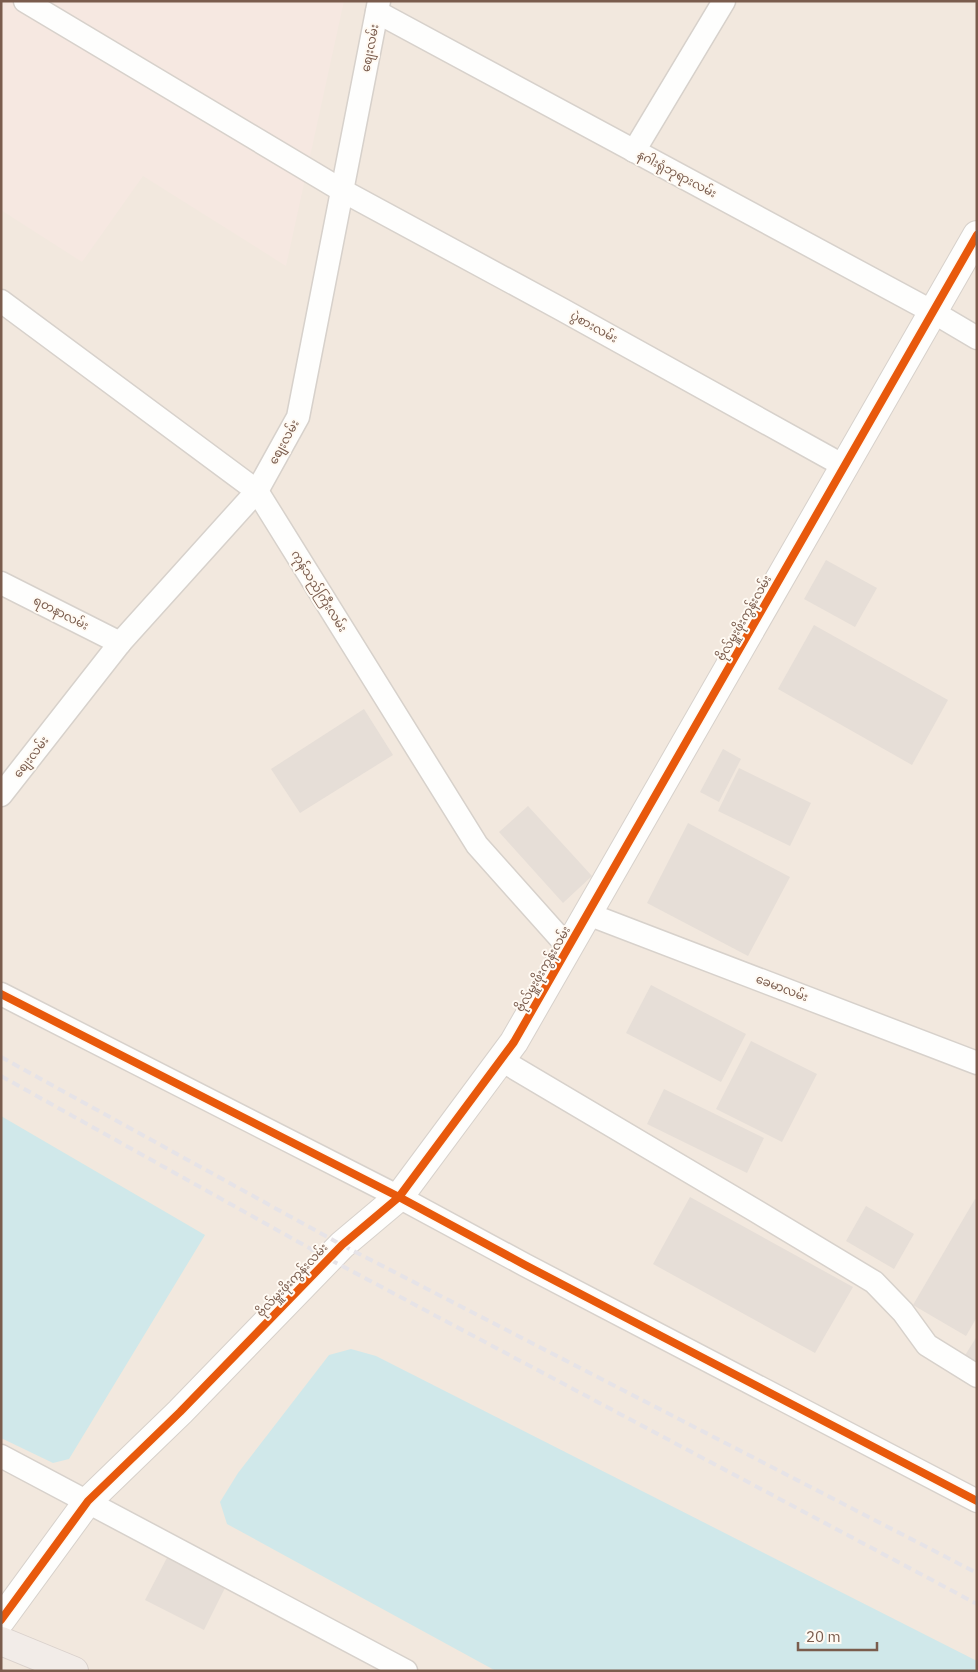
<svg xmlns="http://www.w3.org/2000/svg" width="978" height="1672" font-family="'IBM Plex Sans','Noto Sans Myanmar',sans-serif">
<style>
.residential{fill:#f2e8de}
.commercial{fill:#f6e8e1}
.water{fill:#d0e8ea}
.building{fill:#e6ded7}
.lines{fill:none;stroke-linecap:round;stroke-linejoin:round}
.minor-casing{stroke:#d7d1cb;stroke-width:25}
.tertiary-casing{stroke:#d7d1cb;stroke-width:30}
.trunk-casing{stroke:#dad1cc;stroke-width:30}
.minor{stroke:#fefefd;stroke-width:22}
.tertiary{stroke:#fefefd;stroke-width:28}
.trunk{stroke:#f2ece8;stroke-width:28}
.rail{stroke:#e6e3e7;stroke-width:4;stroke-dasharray:8 5;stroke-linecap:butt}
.cycleway-casing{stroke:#fffaf3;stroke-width:11}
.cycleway{stroke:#e8590c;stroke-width:8}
.labels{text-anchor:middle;stroke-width:4;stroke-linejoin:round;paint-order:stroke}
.street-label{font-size:12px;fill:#7a5c4d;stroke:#fffaf3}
</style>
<rect width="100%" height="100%" fill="#f9f5f0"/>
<!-- residential -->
<rect class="residential" x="1" y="1" width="976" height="1670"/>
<!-- commercial -->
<polygon class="commercial" points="1,1 344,1 286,266 143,176 82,262 1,210"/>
<!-- water -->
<g class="water">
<polygon points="1,1116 205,1235 69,1459 53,1463 1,1438"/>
<polygon points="351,1349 376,1356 977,1661 977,1671 496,1671 227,1524 220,1502 238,1473 329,1355"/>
</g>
<!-- building -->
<g class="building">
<polygon points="826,560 877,588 855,627 804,599"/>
<polygon points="814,625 948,700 912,765 778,689"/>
<polygon points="364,709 393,755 300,813 271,769"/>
<polygon points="723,749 741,759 719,802 700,792"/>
<polygon points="739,768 811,803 790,846 718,811"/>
<polygon points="528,806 592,876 563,903 499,832"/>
<polygon points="688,823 790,877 748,956 647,903"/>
<polygon points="651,985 746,1034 721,1082 626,1033"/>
<polygon points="751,1041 817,1074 782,1142 716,1109"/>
<polygon points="664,1089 764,1138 747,1173 647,1124"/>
<polygon points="690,1197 853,1287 815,1353 653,1264"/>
<polygon points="975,1199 977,1200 977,1317 966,1336 913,1305"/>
<polygon points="866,1206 914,1234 894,1269 846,1241"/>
<polygon points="977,1336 977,1365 964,1357"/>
<polygon points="170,1552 228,1582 204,1630 145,1600"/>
</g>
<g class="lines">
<!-- minor casing -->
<g class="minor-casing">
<g id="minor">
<polyline points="25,1 343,191 561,309 844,466"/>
<polyline points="377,12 933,312 977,338"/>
<polyline points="634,151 724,1"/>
<polyline points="1,301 257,491 477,845 568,947"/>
<polyline points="1,583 120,643"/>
<polyline points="1,795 120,643 257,491 298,417 379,1"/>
<polyline points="588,914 977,1063"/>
<polyline points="1,994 399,1197 525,1265 977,1501"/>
<polyline points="501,1060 756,1211 874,1282 903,1312 927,1345 977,1376"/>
<polyline points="1,1456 406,1671"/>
</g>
</g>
<!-- tertiary casing -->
<g class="tertiary-casing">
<polyline id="tertiary" points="1,1620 88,1501 180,1412 342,1245 399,1197 514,1042 977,235"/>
</g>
<!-- trunk casing -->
<g class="trunk-casing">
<polyline id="trunk" points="1,1641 74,1671"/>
</g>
<!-- minor -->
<use href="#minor" class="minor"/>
<!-- tertiary -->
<use href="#tertiary" class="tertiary"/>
<!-- trunk -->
<use href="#trunk" class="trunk"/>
<!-- rail -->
<g class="rail">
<polyline points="1,1057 342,1245 977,1573"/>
<polyline points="1,1076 329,1259 977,1604"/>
</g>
<!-- cycleway casing -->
<g class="cycleway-casing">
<g id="cycleway">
<polyline points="1,994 399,1197 525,1265 977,1501"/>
<polyline points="1,1620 88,1501 180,1412 342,1245 399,1197 514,1042 977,235"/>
</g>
</g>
<!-- cycleway -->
<use href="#cycleway" class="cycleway"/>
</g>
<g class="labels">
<!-- street labels -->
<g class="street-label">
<text transform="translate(370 48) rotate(-79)" y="4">စျေးလမ်း</text>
<text transform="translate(677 174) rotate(28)" y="4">နဂါးရုံဘုရားလမ်း</text>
<text transform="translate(594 327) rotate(29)" y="4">ပွဲစားလမ်း</text>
<text transform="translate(284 442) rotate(-61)" y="4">စျေးလမ်း</text>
<text transform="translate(319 591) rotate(58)" y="4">ကုန်သည်ကြီးလမ်း</text>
<text transform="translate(61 613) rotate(27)" y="4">ရတနာလမ်း</text>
<text transform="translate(744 618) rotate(-60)" y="4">ဗိုလ်မှူးဖိုးကွန်းလမ်း</text>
<text transform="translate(31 757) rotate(-52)" y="4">စျေးလမ်း</text>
<text transform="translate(543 969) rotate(-60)" y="4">ဗိုလ်မှူးဖိုးကွန်းလမ်း</text>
<text transform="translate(782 988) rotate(21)" y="4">ခေမာလမ်း</text>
<text transform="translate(292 1280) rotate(-46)" y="4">ဗိုလ်မှူးဖိုးကွန်းလမ်း</text>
</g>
</g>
<!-- border -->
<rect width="978" height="1672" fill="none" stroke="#7a5c4d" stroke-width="5"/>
<!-- scale -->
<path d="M798 1642v8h79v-8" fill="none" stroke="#7a5c4d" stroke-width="2.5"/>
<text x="806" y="1642" font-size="15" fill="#7a5c4d" stroke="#fffaf3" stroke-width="4" paint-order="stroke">20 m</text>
</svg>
